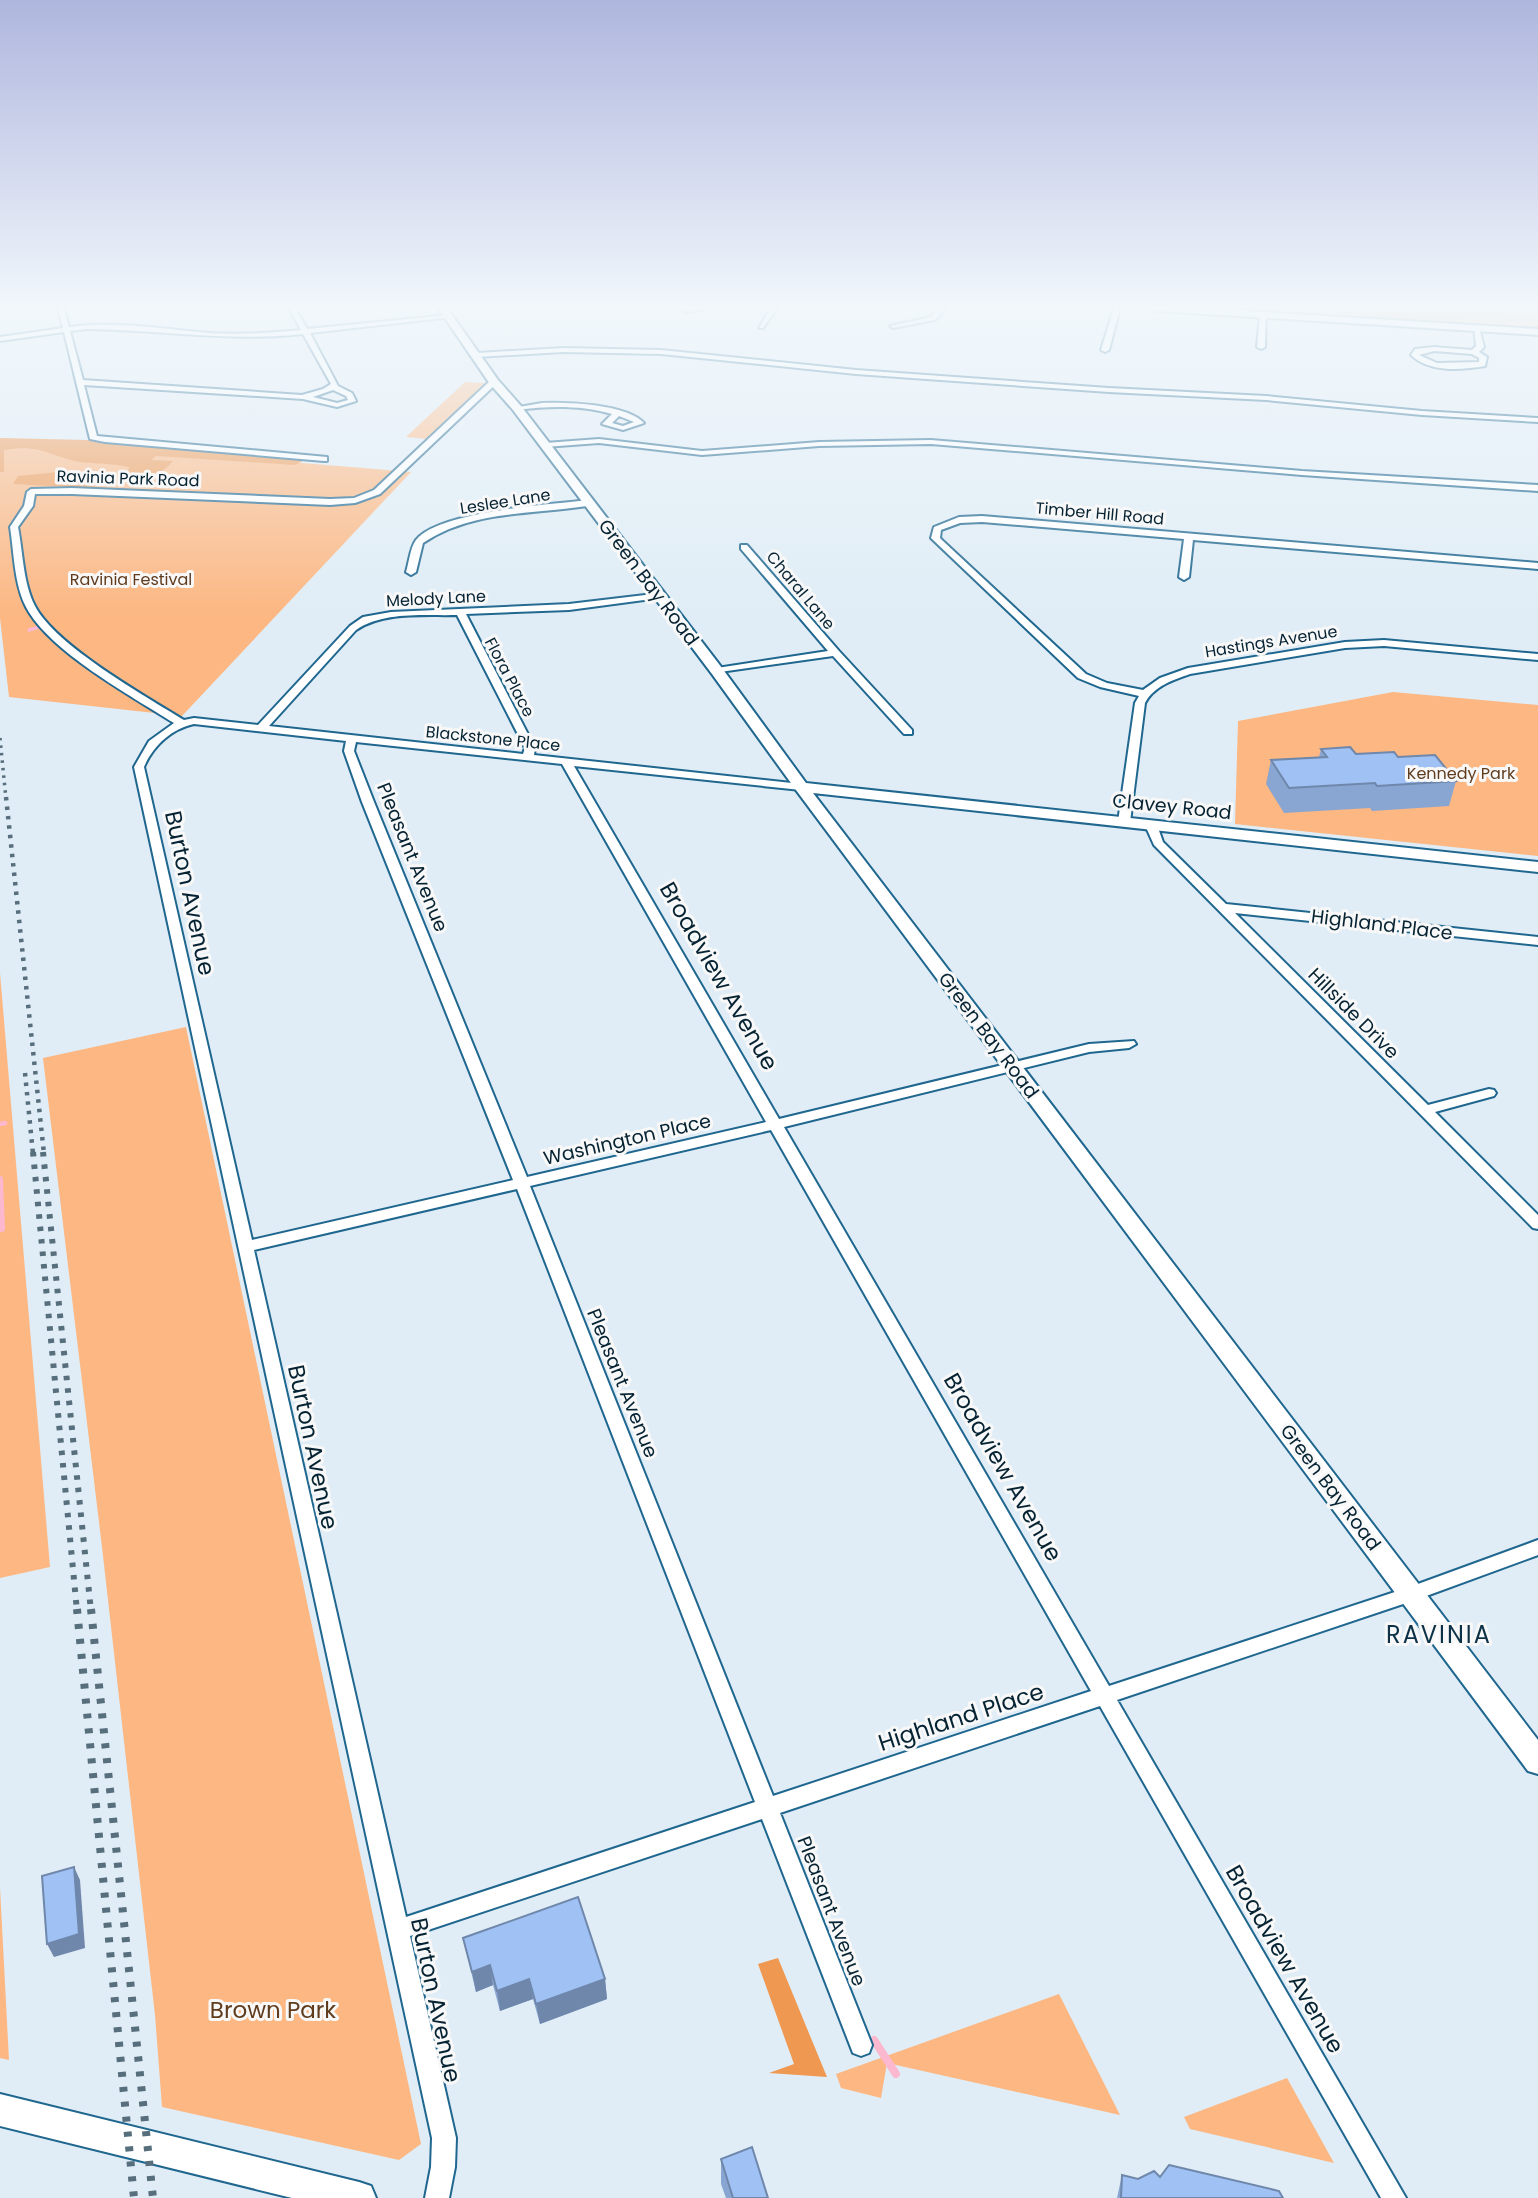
<svg xmlns="http://www.w3.org/2000/svg" width="1538" height="2198" font-family="Poppins,sans-serif">
<style>
.green{fill:#fcb782}
.forest{fill:#ef9851}
.lines{fill:none;stroke-linecap:round;stroke-linejoin:round}
.stream-far3{stroke:#fbb8ce;stroke-width:3.5}
.stream-far2{stroke:#fbb8ce;stroke-width:4.5}
.stream-far1{stroke:#fbb8ce;stroke-width:6}
.stream{stroke:#fbb8ce;stroke-width:8}
.street-casing{stroke:#20678f;stroke-width:4}
.secondary-casing{stroke:#20678f;stroke-width:4}
.street{fill:#fff;fill-rule:evenodd}
.secondary{fill:#fff;fill-rule:evenodd}
.rail-far3{stroke:#576e7c;stroke-width:3.5;stroke-dasharray:2.5 5;stroke-linecap:butt}
.rail-far2{stroke:#576e7c;stroke-width:4.5;stroke-dasharray:3.5 6;stroke-linecap:butt}
.rail-far1{stroke:#576e7c;stroke-width:6;stroke-dasharray:4.5 8;stroke-linecap:butt}
.rail{stroke:#576e7c;stroke-width:8;stroke-dasharray:5 10;stroke-linecap:butt}
.wall{fill:#89a6d2}
.shaded-wall{fill:#6f87ab}
.building{fill:#9fc1f4;stroke:#6f87ab;stroke-width:2}
.labels{text-anchor:middle;stroke-width:6;stroke-linejoin:round;paint-order:stroke}
.far-street-label{font-size:16px;fill:#062333;stroke:#f8f8f8}
.far-park-label{font-size:16px;fill:#603c1f;stroke:#f8f8f8}
.street-label{font-size:19px;fill:#062333;stroke:#f8f8f8}
.near-street-label{font-size:23px;fill:#062333;stroke:#f8f8f8}
.near-park-label{font-size:23px;fill:#603c1f;stroke:#f8f8f8}
.near-neighbourhood-label{font-size:24px;letter-spacing:2px;fill:#0d3247;stroke:#f8f8f8}
</style>
<rect width="100%" height="100%" fill="#e0edf6"/>
<!-- green -->
<g class="green">
<polygon points="1218,308 1538,308 1538,329"/>
<polygon points="465,382 485,383 427,439 406,437"/>
<polygon points="0,438 411,472 182,716 9,697 0,618"/>
<polygon points="1393,692 1538,705 1538,856 1235,824 1238,721"/>
<polygon points="0,973 50,1567 0,1578"/>
<polygon points="186,1027 421,2144 399,2160 162,2107 155,2015 102,1547 43,1058"/>
<polygon points="0,1888 9,2060 0,2058"/>
<polygon points="1059,1994 1120,2115 887,2063 881,2098 841,2088 836,2074"/>
<polygon points="1287,2078 1334,2163 1190,2129 1184,2117"/>
</g>
<!-- forest -->
<g class="forest">
<polygon points="1310,308 1449,314 1483,308 1538,308 1538,310 1525,309 1499,315 1428,321 1381,318"/>
<path d="M0,438L88,440L305,460L295,465L156,456L151,460L173,461C159,479 132,482 111,477L92,488L13,484L18,476L58,472L84,475L128,472L129,467C112,463 96,464 80,462C48,456 42,444 4,450V472H0Z"/>
<polygon points="778,1958 827,2077 769,2073 794,2064 758,1964"/>
</g>
<g class="lines">
<!-- stream-far3 -->
<polyline class="stream-far3" points="29,630 40,627"/>
<!-- stream-far2 -->
<polyline class="stream-far2" points="0,1124 5,1123"/>
<!-- stream-far1 -->
<polyline class="stream-far1" points="0,1179 2,1229"/>
<!-- stream -->
<polyline class="stream" points="874,2040 896,2074"/>
<!-- street casing -->
<g class="street-casing">
<g id="street">
<path d="M58,308H64L69,327C116,321 163,329 209,333C239,335 271,333 301,330L289,308H295L307,329L449,315L452,317L310,333L338,386L352,393L356,401L337,407L303,399L84,385L97,436L327,457V461H324L105,442L90,439L64,332L0,341V337L63,328ZM87,329C159,330 231,342 303,334L331,384L323,389L302,395L83,380L70,331ZM333,390L346,396L348,400L337,403L313,397Z"/>
<polygon points="677,308 708,308 688,312"/>
<polygon points="771,308 777,308 763,328 759,328"/>
<polygon points="940,308 947,308 935,320 893,328 890,326 931,317"/>
<polygon points="1114,308 1120,308 1109,350 1105,352 1101,350"/>
<polygon points="1263,312 1266,314 1265,347 1261,349 1257,347 1260,314"/>
<path d="M1474,327L1479,328L1484,347L1479,352L1487,357L1485,366C1461,370 1430,373 1411,355L1415,349L1434,347L1472,350L1476,346ZM1434,351L1472,354L1479,358V362L1437,363L1419,355Z"/>
<polygon points="563,348 661,350 856,370 1109,388 1266,396 1422,411 1538,418 1538,422 1422,415 1266,400 1109,392 856,374 661,354 563,352 477,357 473,355 477,353"/>
<path d="M491,380L498,382L380,494L355,503L330,505L72,494H35L33,506L18,527C23,552 23,583 35,606C55,645 145,696 184,720L194,718L258,725L350,626L363,617L391,612L569,604L662,593V597L659,598L569,610L466,614L535,748L534,755L801,784L807,787L801,790L574,766L779,1119L1089,1044L1134,1041L1136,1044L1129,1048L1089,1052L784,1127L1109,1686L1407,1588L1538,1540V1555L1418,1599L1117,1700L1406,2198H1381L1100,1706L780,1813L872,2045L869,2053L861,2056L853,2053L762,1819L410,1936L456,2138L455,2167L449,2198H425L431,2167L432,2138L134,767L149,741L174,723C131,696 49,651 26,607C14,584 14,552 10,527L24,506L27,492L31,489L72,488L330,499L354,498L374,490ZM457,615L525,748L523,754L269,726L356,630C384,611 425,616 457,615ZM194,724L346,741L344,751L362,802L513,1180L252,1240L144,767C153,746 171,729 194,724ZM356,742L562,764L766,1122L527,1177L374,802L354,751ZM771,1130L1091,1691L773,1796L530,1186ZM517,1189L755,1802L406,1917L254,1250Z"/>
<path d="M542,403C567,402 626,404 644,423L623,430L602,424L612,414C580,405 549,406 517,410L513,408ZM619,416L634,422L623,426L612,423Z"/>
<polygon points="599,439 702,451 819,442 931,440 1302,471 1538,485 1538,491 1302,475 931,444 819,446 702,455 599,443 545,447 541,445 545,443"/>
<path d="M590,500L594,503L593,505C536,515 473,509 423,543L416,572L411,575L406,572C409,563 410,548 416,540C439,511 553,504 590,500Z"/>
<path d="M982,516L1538,563V569L1193,540L1189,577L1184,580L1179,577L1184,539L982,522L960,523L941,530L940,538L943,541L1086,674L1107,683L1143,690L1160,678L1188,668L1345,642L1384,640L1538,654V660L1384,646L1345,648L1190,674C1173,680 1154,686 1145,703L1130,822L1128,824H1120L1118,822L1135,703L1139,696L1100,687L1078,678L931,538L934,527L959,517Z"/>
<polygon points="741,545 747,545 839,651 912,730 912,734 904,734 833,656 713,673 712,671 717,668 828,651 741,549"/>
<polygon points="1151,822 1157,825 1163,842 1226,904 1538,937 1538,945 1235,913 1428,1105 1489,1089 1494,1090 1496,1093 1494,1096 1435,1112 1538,1215 1538,1229 1533,1228 1154,845 1145,825"/>
</g>
</g>
<!-- secondary casing -->
<g class="secondary-casing">
<g id="secondary">
<polygon points="438,308 447,308 498,380 521,406 722,668 806,783 1538,862 1538,872 813,793 1538,1740 1538,1774 1528,1771 796,790 712,674 513,410 490,384"/>
<polygon points="1153,308 1197,308 1538,329 1538,335 1157,311"/>
<polygon points="0,2094 359,2182 371,2186 376,2198 292,2198 0,2126"/>
</g>
</g>
<!-- street -->
<use href="#street" class="street"/>
<!-- secondary -->
<use href="#secondary" class="secondary"/>
<!-- rail-far3 -->
<polyline class="rail-far3" points="0,738 6,799"/>
<!-- rail-far2 -->
<g class="rail-far2">
<polyline points="6,797 44,1154"/>
<polyline points="25,1073 33,1154"/>
</g>
<!-- rail-far1 -->
<g class="rail-far1">
<polyline points="33,1152 77,1611"/>
<polyline points="43,1152 91,1611"/>
</g>
<!-- rail -->
<g class="rail">
<polyline points="77,1609 134,2198"/>
<polyline points="91,1609 153,2198"/>
</g>
</g>
<!-- wall -->
<g class="wall">
<polygon points="1321,749 1356,754 1398,757 1456,781 1449,806 1372,811 1370,808 1284,813 1266,784 1271,760 1319,757"/>
<polygon points="463,1938 605,1979 607,1999 540,2024 533,1999 500,2011 493,1985 476,1992"/>
<polygon points="721,2159 768,2198 726,2198 721,2184"/>
<polygon points="1122,2175 1138,2179 1160,2177 1283,2198 1117,2198"/>
</g>
<!-- shaded-wall -->
<g class="shaded-wall">
<polygon points="74,1867 80,1880 85,1948 54,1957 47,1944"/>
<polygon points="490,1965 493,1985 476,1992 472,1972"/>
<polygon points="529,1979 533,1999 500,2011 497,1991"/>
<polygon points="605,1979 607,1999 540,2024 536,2004"/>
</g>
<!-- building -->
<g class="building">
<polygon points="1350,747 1356,754 1394,752 1398,757 1435,755 1456,781 1377,786 1375,783 1289,788 1271,760 1327,757 1321,749"/>
<polygon points="74,1867 79,1934 47,1944 42,1876"/>
<polygon points="578,1897 605,1979 536,2004 529,1979 497,1991 490,1965 472,1972 463,1938"/>
<polygon points="752,2147 768,2198 733,2198 721,2159"/>
<polygon points="1169,2165 1279,2191 1283,2198 1121,2198 1122,2175 1138,2179 1154,2171 1160,2177"/>
</g>
<!-- sky -->
<linearGradient id="sky" x2="0" y2="1"><stop stop-color="#afb6de"/><stop offset="0.5" stop-color="#f1f7fb"/><stop offset="1" stop-color="#f1f7fb" stop-opacity="0"/></linearGradient>
<rect width="1538" height="615" fill="url(#sky)"/>
<g class="labels">
<!-- far-street labels -->
<g class="far-street-label">
<text transform="translate(128 478) rotate(2)" y="6">Ravinia Park Road</text>
<text transform="translate(505 501) rotate(-9)" y="6">Leslee Lane</text>
<text transform="translate(1100 513) rotate(5)" y="6">Timber Hill Road</text>
<text transform="translate(801 590) rotate(50)" y="6">Charal Lane</text>
<text transform="translate(436 598) rotate(-3)" y="6">Melody Lane</text>
<text transform="translate(1271 641) rotate(-9)" y="6">Hastings Avenue</text>
<text transform="translate(510 677) rotate(62)" y="6">Flora Place</text>
<text transform="translate(493 738) rotate(6)" y="6">Blackstone Place</text>
</g>
<!-- far-park labels -->
<g class="far-park-label">
<text x="131" y="585">Ravinia Festival</text>
<text x="1461" y="779">Kennedy Park</text>
</g>
<!-- street labels -->
<g class="street-label">
<text transform="translate(649 582) rotate(53)" y="7">Green Bay Road</text>
<text transform="translate(1172 806) rotate(6)" y="7">Clavey Road</text>
<text transform="translate(413 857) rotate(68)" y="7">Pleasant Avenue</text>
<text transform="translate(1382 924) rotate(7)" y="7">Highland Place</text>
<text transform="translate(1354 1013) rotate(45)" y="7">Hillside Drive</text>
<text transform="translate(989 1035) rotate(53)" y="7">Green Bay Road</text>
<text transform="translate(627 1139) rotate(-13)" y="7">Washington Place</text>
<text transform="translate(623 1383) rotate(68)" y="7">Pleasant Avenue</text>
<text transform="translate(1331 1487) rotate(53)" y="7">Green Bay Road</text>
<text transform="translate(832 1911) rotate(69)" y="7">Pleasant Avenue</text>
</g>
<!-- near-street labels -->
<g class="near-street-label">
<text transform="translate(190 893) rotate(78)" y="8">Burton Avenue</text>
<text transform="translate(719 976) rotate(60)" y="8">Broadview Avenue</text>
<text transform="translate(313 1447) rotate(78)" y="8">Burton Avenue</text>
<text transform="translate(1003 1467) rotate(60)" y="8">Broadview Avenue</text>
<text transform="translate(961 1717) rotate(-18)" y="8">Highland Place</text>
<text transform="translate(1285 1959) rotate(60)" y="8">Broadview Avenue</text>
<text transform="translate(436 2000) rotate(78)" y="8">Burton Avenue</text>
</g>
<!-- near-park labels -->
<g class="near-park-label">
<text x="273" y="2018">Brown Park</text>
</g>
<!-- near-neighbourhood labels -->
<g class="near-neighbourhood-label">
<text x="1439" y="1643">RAVINIA</text>
</g>
</g>
</svg>
